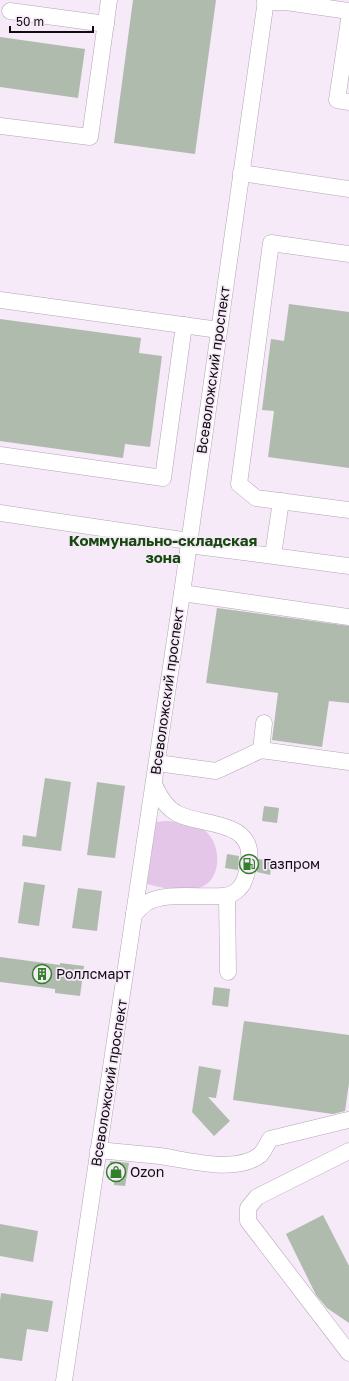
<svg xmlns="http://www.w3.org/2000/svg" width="349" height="1381" font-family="'Golos Text',sans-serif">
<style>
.green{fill:#e3c6e8}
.building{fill:#afbbad}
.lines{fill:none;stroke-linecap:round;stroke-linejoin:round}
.minor-casing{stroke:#b2a5b4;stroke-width:17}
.minor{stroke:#fff;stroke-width:16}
.labels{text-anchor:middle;stroke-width:3.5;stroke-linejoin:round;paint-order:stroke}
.street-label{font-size:14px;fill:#0f0b10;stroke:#f6e9f8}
.poi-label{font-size:14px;fill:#0f0b10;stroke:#f6e9f8;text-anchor:start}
.neighbourhood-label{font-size:15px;font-weight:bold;fill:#164810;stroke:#f6e9f8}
</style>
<rect width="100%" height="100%" fill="#f6e9f8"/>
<!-- green -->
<path class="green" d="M166,821C178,822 194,822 204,830C222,843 223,881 199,888C184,892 161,888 147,884L156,822Z"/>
<!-- building -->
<g class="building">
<polygon points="133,0 216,0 195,154 114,143"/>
<polygon points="0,37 85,49 78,98 0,87"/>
<polygon points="289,304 349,312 349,468 268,457 274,411 262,410 271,339 284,341"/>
<polygon points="0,319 141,338 139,353 162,356 150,447 125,444 123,458 0,441"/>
<polygon points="217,608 349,626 349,703 329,701 322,747 272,740 278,693 206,683"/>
<polygon points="45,778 71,782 61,851 22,846 23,835 36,837"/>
<polygon points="97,782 125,786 115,858 87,855"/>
<polygon points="264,806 279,808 277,823 262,821"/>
<polygon points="227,854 239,856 238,870 225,868"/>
<polygon points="258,859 272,861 270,875 257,872"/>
<polygon points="24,882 45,885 39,926 18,923"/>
<polygon points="78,888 102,891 97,931 72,928"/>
<polygon points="0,957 60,965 60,963 84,966 80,996 55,993 55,989 0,982"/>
<polygon points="214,987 230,989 228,1007 212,1005"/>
<polygon points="244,1021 349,1035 349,1083 345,1111 333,1114 233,1100"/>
<polygon points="199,1066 221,1070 216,1098 208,1097 230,1121 214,1136 192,1112"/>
<polygon points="110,1161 129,1163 125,1186 114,1185 114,1179 107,1178"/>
<polygon points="323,1215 349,1266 349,1323 327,1308 316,1295 286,1234"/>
<polygon points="0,1224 38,1231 33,1262 0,1256"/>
<polygon points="1,1293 53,1301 48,1332 27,1329 22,1361 0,1358 0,1301"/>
</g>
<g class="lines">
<!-- minor casing -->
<g class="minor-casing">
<g id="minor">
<polyline points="265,2 286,2 349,11"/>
<polyline points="10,11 106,24"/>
<polyline points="349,20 337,100 349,102"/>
<polyline points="0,126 90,137 109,0"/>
<polyline points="241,173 349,189"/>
<polyline points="349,254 271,243 239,484 256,498 349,510"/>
<polyline points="0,300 219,330"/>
<polyline points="0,455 163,478 184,325"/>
<polyline points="0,513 189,541"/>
<polyline points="189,545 349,566"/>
<polyline points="273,555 281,501"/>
<polyline points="182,593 349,617"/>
<polyline points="261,750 264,723"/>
<polyline points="157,763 216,771 261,750 349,762"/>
<polyline points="227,896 228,972"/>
<path d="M134,914C138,911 141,907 145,904C162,891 202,898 223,896C232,896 241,889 244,881C247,874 248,868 249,860C254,820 202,826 178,814C166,808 159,796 154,784"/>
<path d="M98,1150C119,1152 139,1154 160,1156C187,1160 236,1174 260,1155C264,1151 267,1144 270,1139L348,1120"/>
<polyline points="349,1151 257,1197 248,1208 248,1221 349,1353"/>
<polyline points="64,1381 134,914 182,593 266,0"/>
</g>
</g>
<!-- minor -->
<use href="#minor" class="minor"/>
</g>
<!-- icons -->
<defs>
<g id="fuel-ring" transform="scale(1)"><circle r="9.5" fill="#f6e9f8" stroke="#32802a" stroke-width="1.5"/><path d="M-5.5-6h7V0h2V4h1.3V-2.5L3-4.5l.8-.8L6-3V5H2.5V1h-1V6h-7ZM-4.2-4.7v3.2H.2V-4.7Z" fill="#32802a"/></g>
<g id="building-ring" transform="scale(1)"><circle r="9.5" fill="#f6e9f8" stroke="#32802a" stroke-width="1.5"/><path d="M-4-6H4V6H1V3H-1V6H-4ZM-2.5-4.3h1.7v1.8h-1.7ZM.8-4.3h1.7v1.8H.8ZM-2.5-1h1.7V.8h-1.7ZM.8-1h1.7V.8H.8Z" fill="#32802a"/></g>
<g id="shop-ring" transform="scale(1)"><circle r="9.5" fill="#f6e9f8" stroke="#32802a" stroke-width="1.5"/><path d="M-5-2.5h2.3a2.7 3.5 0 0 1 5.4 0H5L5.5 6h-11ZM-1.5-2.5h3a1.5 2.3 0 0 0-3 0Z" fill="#32802a"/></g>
</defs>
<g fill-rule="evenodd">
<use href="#fuel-ring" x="249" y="864"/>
<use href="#building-ring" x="42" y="974"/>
<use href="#shop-ring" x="116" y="1172"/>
</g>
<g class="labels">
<!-- street labels -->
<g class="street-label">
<text transform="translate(213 370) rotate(-82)" y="5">Всеволожский проспект</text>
<text transform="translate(167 691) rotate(-82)" y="5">Всеволожский проспект</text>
<text transform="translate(109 1083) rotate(-81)" y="5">Всеволожский проспект</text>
</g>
<!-- poi labels -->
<g class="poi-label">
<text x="263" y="869">Газпром</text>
<text x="56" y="979">Роллсмарт</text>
<text x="130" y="1177">Ozon</text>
</g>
<!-- neighbourhood labels -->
<g class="neighbourhood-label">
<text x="163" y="546">Коммунально-складская<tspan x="163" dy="17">зона</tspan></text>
</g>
</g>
<!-- scale -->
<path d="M10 26v6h83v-6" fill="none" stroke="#0f0b10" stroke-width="2"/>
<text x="16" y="26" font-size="12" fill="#0f0b10" stroke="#f6e9f8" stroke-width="3" paint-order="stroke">50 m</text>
</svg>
